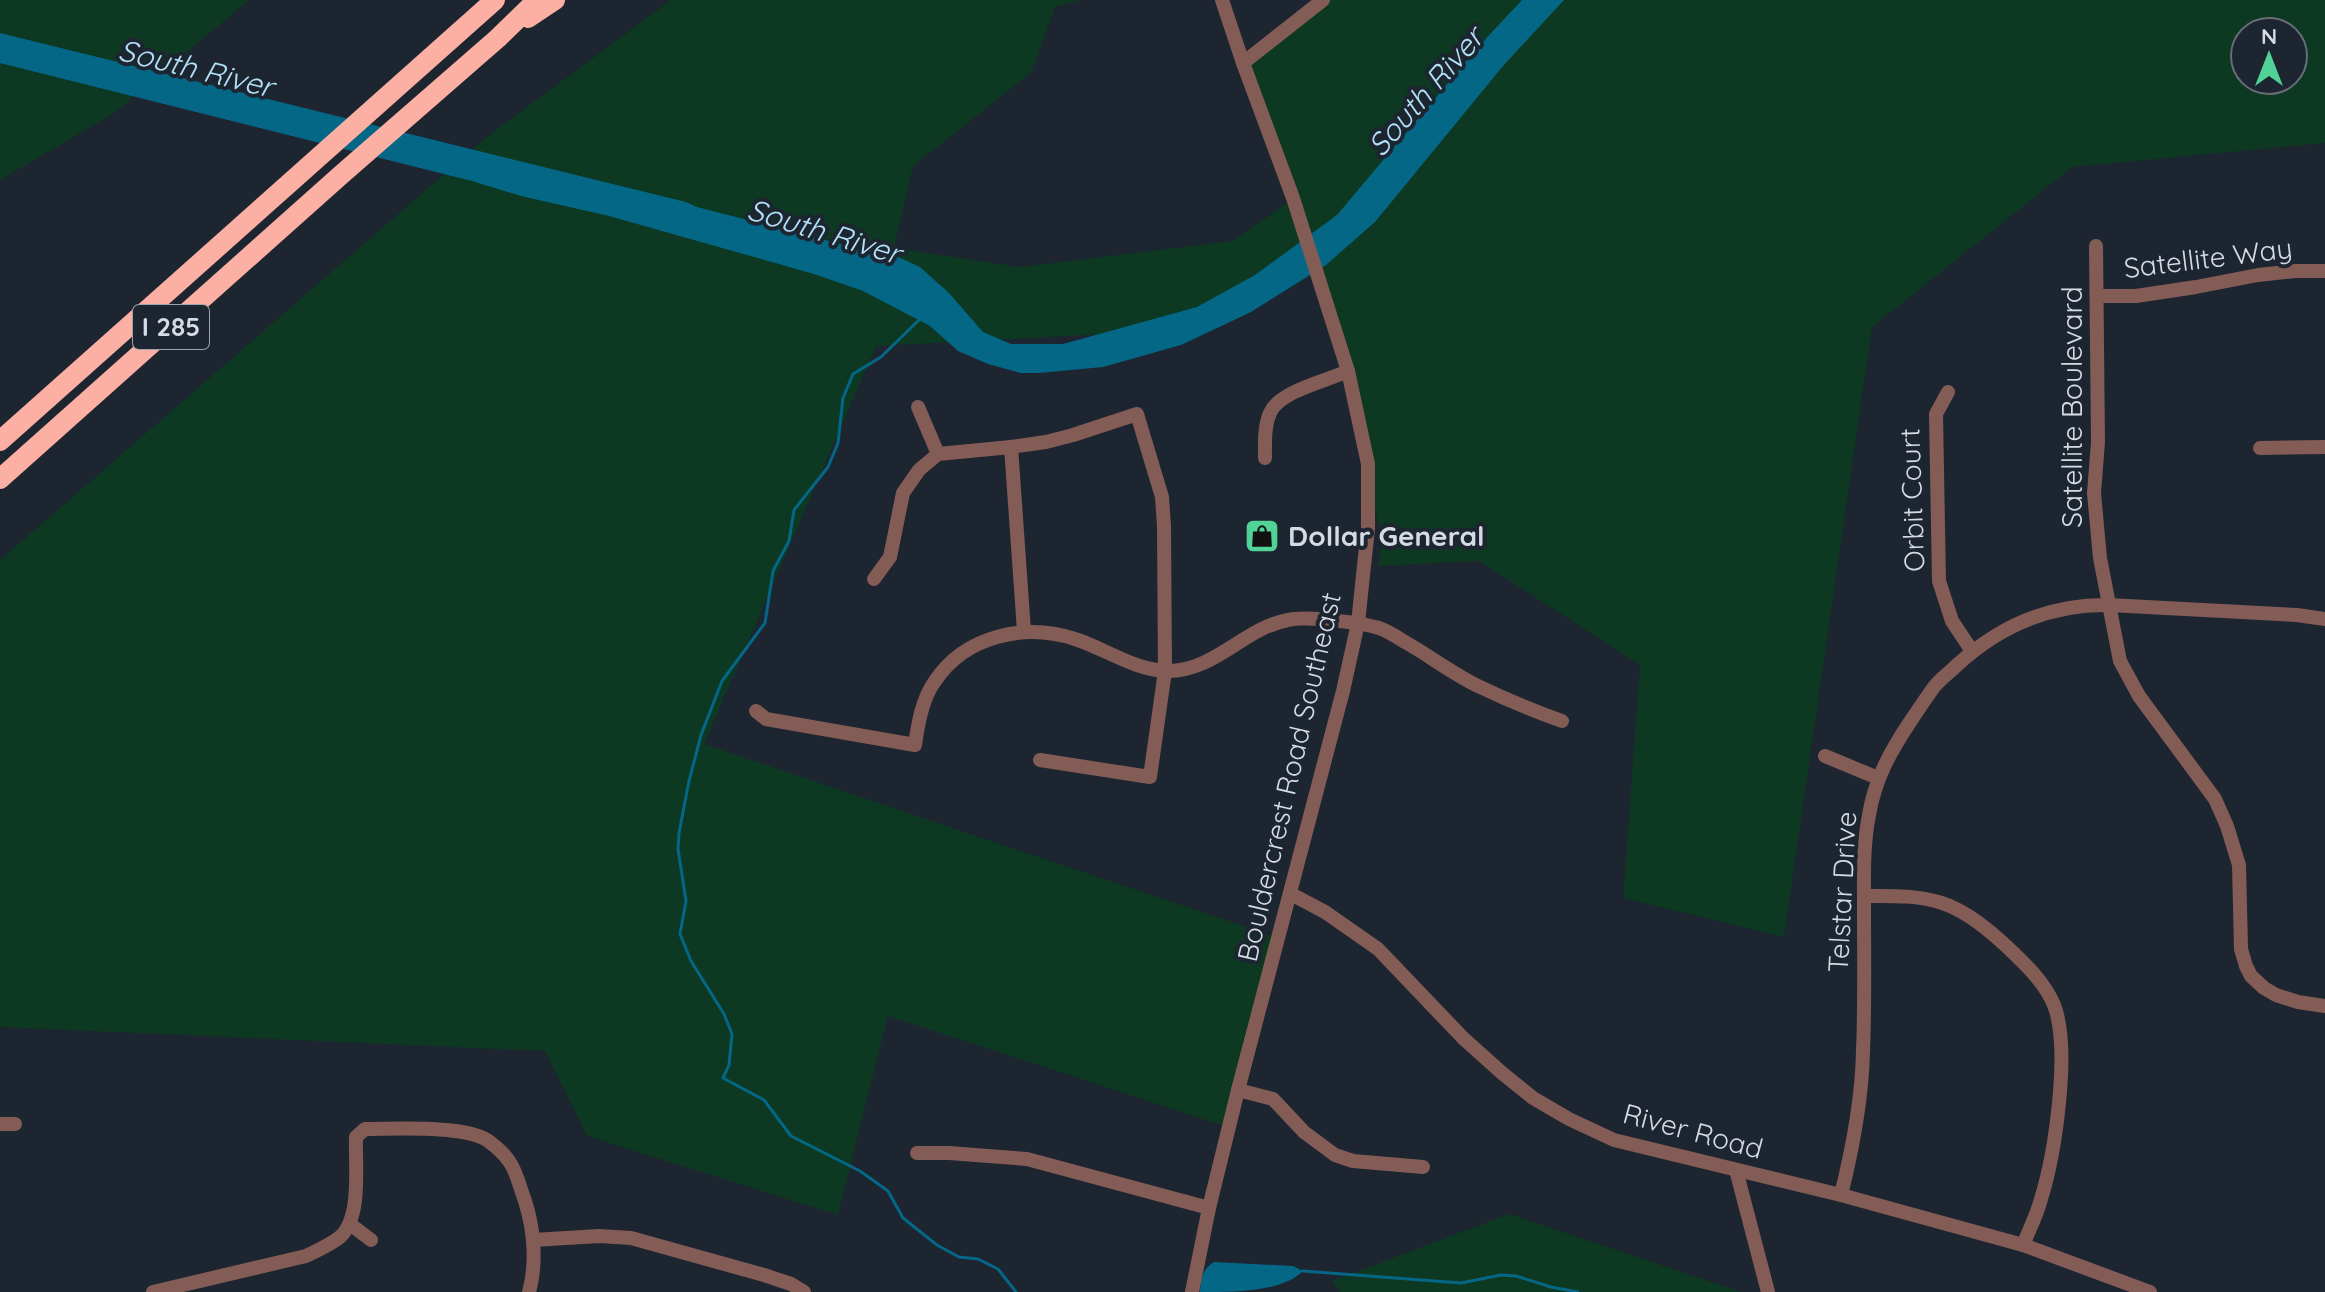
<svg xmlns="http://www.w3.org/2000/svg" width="2325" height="1292" font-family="Quicksand,sans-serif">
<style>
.green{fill:#0d3822;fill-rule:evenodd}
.water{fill:#046786}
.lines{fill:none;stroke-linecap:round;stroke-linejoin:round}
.stream{stroke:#046786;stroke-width:3}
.minor{stroke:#835c56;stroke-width:14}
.highway{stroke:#fcafa3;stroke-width:20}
.labels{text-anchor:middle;stroke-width:8;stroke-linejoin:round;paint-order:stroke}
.shield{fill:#1d2531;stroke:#9ea4ae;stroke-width:2}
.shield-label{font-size:26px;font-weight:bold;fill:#d5dbe3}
.street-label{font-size:28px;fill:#d5dbe3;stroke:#1d2531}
.poi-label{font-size:28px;font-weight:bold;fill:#d5dbe3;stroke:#1d2531;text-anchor:start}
.water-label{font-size:30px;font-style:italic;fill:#b1e1f7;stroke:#1d2531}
</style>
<rect width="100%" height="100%" fill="#1d2531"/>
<!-- green -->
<g class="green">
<polygon points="0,0 249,0 113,114 0,180"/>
<path d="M671,0H1080L1055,7L1031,73L913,166L894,248L1020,267L1233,241L1287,203L1242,73L1324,0H2325V143L2072,167L1872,327L1784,937L1623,898L1640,665L1479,561L1378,566L1382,539L1319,271L1202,329L876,346L704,744L1276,937L1225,1126L888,1016L838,1215L587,1136L545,1051L0,1027V560L488,136ZM2245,32H2293V80H2245Z"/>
<polygon points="1509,1214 1741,1292 1340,1292 1332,1281"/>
</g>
<!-- water -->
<g class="water">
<polygon points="1522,0 1564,0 1503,66 1375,222 1326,265 1251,312 1181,345 1103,367 1039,373 1021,373 988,364 958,351 930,326 863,291 814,274 609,216 521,196 472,181 0,63 0,33 686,202 697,207 868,251 894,255 920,267 949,293 983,332 1011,344 1063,344 1197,307 1255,275 1337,215 1479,46"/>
<path d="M1214,1262L1293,1266L1303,1271C1283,1292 1232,1292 1200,1292C1201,1279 1202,1269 1214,1262Z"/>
</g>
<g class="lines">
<!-- stream -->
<g class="stream">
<polyline points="921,318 881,357 853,374 843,398 838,443 828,467 794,510 789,541 773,571 765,623 722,681 701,735 689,781 679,833 678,849 686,901 680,934 691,961 724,1014 732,1034 729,1065 723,1078 764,1100 791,1136 860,1171 888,1191 903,1218 937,1245 959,1257 978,1259 998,1269 1016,1292"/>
<polyline points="1303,1271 1461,1283 1501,1275 1516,1276 1551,1287 1578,1292"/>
</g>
<!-- minor -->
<g class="minor">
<polyline points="1243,63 1323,0"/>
<polyline points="2096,246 2098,442 2094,493 2100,558 2120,661 2139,696 2215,799 2227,826 2239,865 2241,949 2246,966 2251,976 2264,988 2276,995 2298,1002 2325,1006"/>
<polyline points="2098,296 2136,296 2196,287 2258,275 2295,271 2325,271"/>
<polyline points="1948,392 1936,414 1939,581 1952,621 1972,651"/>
<polyline points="918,407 938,454"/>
<polyline points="1011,447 1024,631"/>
<polyline points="2260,448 2325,447"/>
<path d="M1265,458C1265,443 1264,427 1270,413C1279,391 1327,381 1348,371"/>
<polyline points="874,579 890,557 903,493 919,470 938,454 1011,447 1046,442 1073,435 1137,414 1162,497 1164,526 1165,671 1150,777 1040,760"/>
<path d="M756,711L766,719L915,745C918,724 922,699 935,681C966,635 1025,623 1075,639C1106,649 1134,670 1167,671C1214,672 1244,628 1288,620C1302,617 1316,619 1331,620C1347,622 1363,623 1379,628C1388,631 1397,637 1405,642C1430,656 1453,674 1478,686C1505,699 1534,711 1562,721"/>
<polyline points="1825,756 1878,778"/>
<polyline points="1291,894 1325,912 1378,949 1463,1038 1502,1073 1533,1098 1569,1119 1614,1140 1841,1195 2023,1245 2150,1292"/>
<path d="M1864,896C1931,895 1953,898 2004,944C2023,962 2044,981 2054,1005C2071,1049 2055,1154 2041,1199C2037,1215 2029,1230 2023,1245"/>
<polyline points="1238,1090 1273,1099 1304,1132 1335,1155 1353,1161 1423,1167"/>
<polyline points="0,1124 15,1124"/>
<polyline points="917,1153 949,1153 1027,1159 1209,1208"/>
<polyline points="1736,1170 1768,1292"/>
<path d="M1841,1195C1853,1147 1862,1101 1863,1051C1865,1003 1864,954 1864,906C1864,876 1863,845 1869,815C1875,779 1890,752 1910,722C1918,710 1926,698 1934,687C1940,679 1949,673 1956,666C1999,626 2050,604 2109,605L2297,615L2325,619"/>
<polyline points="350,1224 371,1240"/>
<polyline points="533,1240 599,1236 631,1238 764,1275 791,1284 804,1292"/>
<path d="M153,1292L306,1256C318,1250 330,1245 340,1237C362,1217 355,1166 356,1137L365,1129C394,1129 464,1125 487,1140C494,1145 504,1154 509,1161C517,1172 520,1188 525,1201C534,1229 537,1263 529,1292"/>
<polyline points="1192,1292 1209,1208 1238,1090 1343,691 1358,623 1368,528 1368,464 1348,371 1293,198 1243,63 1222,0"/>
</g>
<!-- highway -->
<g class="highway">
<polyline points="528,18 555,0"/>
<polyline points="0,441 495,0"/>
<polyline points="0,479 342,174 498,38 537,0"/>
</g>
</g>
<!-- icons -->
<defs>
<g id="shop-square" transform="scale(1.8)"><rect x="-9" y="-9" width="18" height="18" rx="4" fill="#51d398" stroke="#1d2531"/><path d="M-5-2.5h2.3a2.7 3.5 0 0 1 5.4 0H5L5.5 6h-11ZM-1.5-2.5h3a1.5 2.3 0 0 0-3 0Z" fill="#111"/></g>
</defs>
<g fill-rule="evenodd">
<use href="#shop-square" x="1262" y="536"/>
</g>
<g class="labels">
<!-- shield labels -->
<rect class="shield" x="133" y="305" width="76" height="44" rx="6"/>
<g class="shield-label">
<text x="171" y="336">I 285</text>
</g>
<!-- street labels -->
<g class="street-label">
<text transform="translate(2208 258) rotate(-7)" y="10">Satellite Way</text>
<text transform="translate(2072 407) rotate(-90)" y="10">Satellite Boulevard</text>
<text transform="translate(1912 500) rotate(-92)" y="10">Orbit Court</text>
<text transform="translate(1289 777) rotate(-77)" y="10">Bouldercrest Road Southeast</text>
<text transform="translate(1842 892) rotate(-87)" y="10">Telstar Drive</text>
<text transform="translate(1693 1131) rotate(15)" y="10">River Road</text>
</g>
<!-- poi labels -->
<g class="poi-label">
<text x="1288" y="546">Dollar General</text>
</g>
<!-- water labels -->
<g class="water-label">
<text transform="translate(196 69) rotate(14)" y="10">South River</text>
<text transform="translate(1426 92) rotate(-49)" y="10">South River</text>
<text transform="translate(824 232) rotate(17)" y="10">South River</text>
</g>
</g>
<!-- north arrow -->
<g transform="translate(2269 56)"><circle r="38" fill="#1d2531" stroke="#676e78" stroke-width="2"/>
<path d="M0-6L14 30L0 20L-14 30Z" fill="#51d398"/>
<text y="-12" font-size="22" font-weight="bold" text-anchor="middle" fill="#d5dbe3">N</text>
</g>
</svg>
